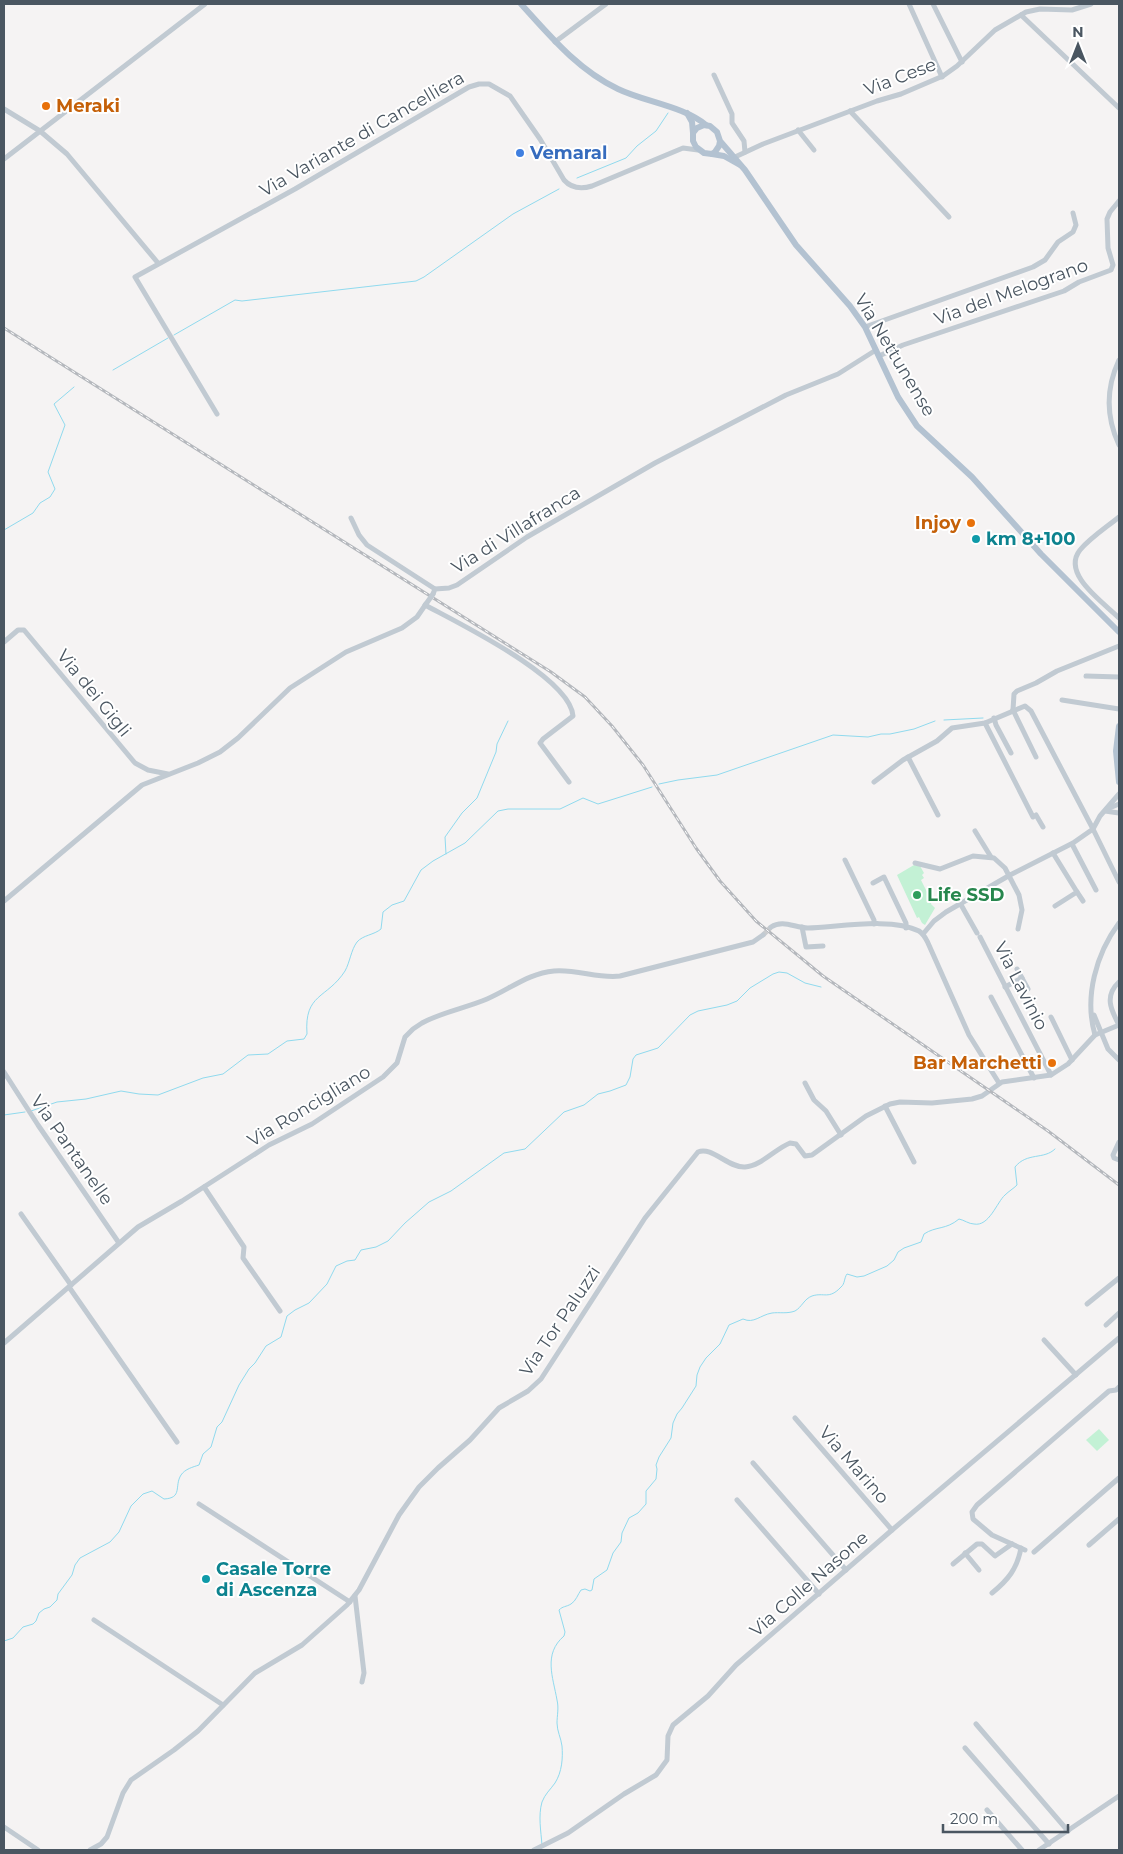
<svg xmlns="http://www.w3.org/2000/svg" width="1123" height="1854" font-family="Montserrat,sans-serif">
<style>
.green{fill:#c3f1d5}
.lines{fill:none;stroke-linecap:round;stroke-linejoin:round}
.stream{stroke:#90daee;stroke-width:1}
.minor-tunnel{stroke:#caccce;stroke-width:5;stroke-dasharray:5 2.5;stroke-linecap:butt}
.minor{stroke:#c1cad2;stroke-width:5}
.major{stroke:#b3c2d1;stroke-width:6}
.rail-casing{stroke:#b5b8bd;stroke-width:3}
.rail{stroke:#fff;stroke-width:1;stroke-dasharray:4;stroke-linecap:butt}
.minor-bridge{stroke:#c1cad2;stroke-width:5}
.food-dot{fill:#e8710a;stroke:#fff;stroke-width:2}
.shop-dot{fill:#3f7fe0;stroke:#fff;stroke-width:2}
.culture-dot{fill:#0f9aa8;stroke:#fff;stroke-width:2}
.leisure-dot{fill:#2e9e5b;stroke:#fff;stroke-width:2}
.labels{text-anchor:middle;stroke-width:4;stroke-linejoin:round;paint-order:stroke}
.street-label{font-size:18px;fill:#4a5661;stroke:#fff}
.food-label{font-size:18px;font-weight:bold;fill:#c56008;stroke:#fff;text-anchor:end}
.shop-label{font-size:18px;font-weight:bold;fill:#366cbe;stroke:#fff;text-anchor:start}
.culture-label{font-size:18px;font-weight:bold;fill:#0d838f;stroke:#fff;text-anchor:start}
.leisure-label{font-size:18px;font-weight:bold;fill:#27864d;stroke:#fff;text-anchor:start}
</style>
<rect width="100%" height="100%" fill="#f5f3f3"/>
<!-- green -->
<g class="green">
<polygon points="914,865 920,866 924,873 922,875 924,878 921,880 928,894 928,897 932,899 931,904 935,908 925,925 922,923 919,917 917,918 897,875"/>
<polygon points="1099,1429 1109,1440 1097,1451 1086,1440"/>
</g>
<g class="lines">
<!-- stream -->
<g class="stream">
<polyline points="577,178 626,158 637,146 656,131 668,113"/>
<polyline points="174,335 235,300 242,301 416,281 424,277 513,214 559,189"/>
<polyline points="113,370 168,338"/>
<polyline points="4,530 33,513 40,503 50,497 55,489 48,472 65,425 54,404 74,387"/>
<polyline points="944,720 983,718"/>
<polyline points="659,784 678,780 717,775 833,735 868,737 881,734 890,734 914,729 935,721"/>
<polyline points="446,854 445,837 462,813 477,798 496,752 497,744 508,721"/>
<path d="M31,1111L57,1102L86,1099L121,1091L139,1094L158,1095L203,1078L223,1074L248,1055L268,1054L287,1041L304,1039L307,1034C304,993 327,999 345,971C350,962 351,950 357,942C363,935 374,935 381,929L383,912L392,905L404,901L421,870L433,861L465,843L498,811L508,809H560L583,798L598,804L652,787"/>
<polyline points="4,1115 25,1112"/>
<path d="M4,1641L13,1638L23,1627L33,1624L36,1621L39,1613L44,1609L50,1607L57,1600L58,1594L72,1575L75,1565L80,1558L110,1542L119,1532L131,1506L143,1494L152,1491L164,1499C183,1498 174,1486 181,1475C185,1469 193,1467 199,1465L203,1454L211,1447L217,1427L222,1422L239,1385L249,1369L255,1363L266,1346L281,1337L287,1316L295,1310L309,1303L327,1284L336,1266L347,1261L355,1260L361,1250L376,1247L388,1241L405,1223L429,1202L451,1191L504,1153L525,1149L564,1112L584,1105L598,1094L610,1091L626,1085L630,1077L633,1059L636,1055L658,1048L690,1015L698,1011L727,1005L737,1001L750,988L773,974L779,972L787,973L805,983L821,987"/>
<path d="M542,1845C541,1831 538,1816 542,1802C545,1794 550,1790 555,1783C562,1772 563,1758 562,1746C561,1738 557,1731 557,1723C557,1716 559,1708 557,1700C553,1677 543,1654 564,1636L565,1632L559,1610C563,1606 566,1607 571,1604C576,1601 578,1594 581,1590L585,1589L590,1591L592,1590L594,1579L607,1570L613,1553L621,1542L622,1533L629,1518L638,1513L646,1504V1491L656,1479L657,1469L656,1465L659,1457L671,1438L673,1423L677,1414L682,1408L696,1386L697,1375L700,1367L706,1358L720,1344L729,1325L743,1319C754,1324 760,1315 772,1313C779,1312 787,1314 795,1311C802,1307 804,1299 812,1296C824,1292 829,1300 841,1287C845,1284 844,1278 847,1274L857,1277L864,1276L887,1266L894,1260L898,1252L904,1248L921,1242L924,1234C936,1226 946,1230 959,1219C964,1220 969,1224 974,1224C989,1227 997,1202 1005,1195C1009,1191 1013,1189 1017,1185L1015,1167C1027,1152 1044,1160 1055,1149"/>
</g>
<!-- minor-tunnel -->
<polyline class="minor-tunnel" points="763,935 771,927"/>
<!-- minor -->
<g class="minor">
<polyline points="909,4 942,77"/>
<polyline points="933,4 962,62"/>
<polyline points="1021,15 1119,108"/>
<polyline points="555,42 606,4"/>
<polyline points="714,75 732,114 732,123 744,141 745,152"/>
<polyline points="4,109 40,131 67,154 158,263"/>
<polyline points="850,111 949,217"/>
<polyline points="798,130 814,150"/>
<polyline points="735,157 763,144 877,101 901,94 943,76 957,66 995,30 1026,12 1040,9 1072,10 1091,4"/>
<polyline points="4,159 205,4"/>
<polyline points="865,327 1033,267 1045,260 1058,242 1073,232 1076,225 1073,213"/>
<polyline points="879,356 903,345 1064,291 1079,282 1111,270 1113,265 1108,248 1107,219 1110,212 1119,201"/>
<path d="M1119,360C1106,388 1106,417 1119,445"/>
<path d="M217,414L135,277L295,189L469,87L479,84H489L510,96L540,139L564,180C572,189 582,189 592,186L683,148L698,150"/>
<path d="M1119,517C1107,527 1091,537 1080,550C1061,574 1103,602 1119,618"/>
<polyline points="351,518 359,535 367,545 435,589"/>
<polyline points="433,594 435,589 449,588 457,585 527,537 655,463 786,395 838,374 876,350"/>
<path d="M425,605C458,623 570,677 573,716L543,739L540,743L569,782"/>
<polyline points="4,642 18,630 24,630 135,763 148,770 168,774"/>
<polyline points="1086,676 1119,677"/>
<polyline points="1062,700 1119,709"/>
<polyline points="1013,710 1014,694 1017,691 1036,683 1057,671 1119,646"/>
<polyline points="1013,710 1036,757"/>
<polyline points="994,718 996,725 1011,753"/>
<polyline points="985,723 1033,817 1036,815 1043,827"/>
<polyline points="908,757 938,815"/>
<polyline points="874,782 903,760 937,741 952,728 985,723 1025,706 1031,711 1093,829 1073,843 1010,875 946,912 934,921 923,934"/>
<polyline points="1119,794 1100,816 1093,829 1119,882"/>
<polyline points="1107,809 1119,804"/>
<polyline points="1105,811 1119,813"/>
<polyline points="975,831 991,857"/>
<polyline points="1072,844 1096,890"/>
<polyline points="1053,853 1077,892 1055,906"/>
<polyline points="845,860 874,920 874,924"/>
<polyline points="915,863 940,869 973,856 994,858 1005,868 1019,895 1022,910 1018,929"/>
<polyline points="873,883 884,877 906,923 906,928"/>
<polyline points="1077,892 1083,901"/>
<polyline points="4,901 142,785 198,763 220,752 238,738 290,688 346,652 402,628 417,617 426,604"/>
<polyline points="960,903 977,933"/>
<path d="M771,927C783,919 795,928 808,928C838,927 892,917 919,931C924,934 926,939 928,943L969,1035L999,1083"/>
<polyline points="802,927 806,947 823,946"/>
<polyline points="980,937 1051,1075"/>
<polyline points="1017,969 1028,989"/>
<polyline points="1005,987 1022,978"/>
<polyline points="991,997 1034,1078"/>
<polyline points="1094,1015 1108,1049 1119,1060"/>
<polyline points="1051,1017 1072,1060"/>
<path d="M1119,1025C1111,1010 1104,996 1119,982"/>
<path d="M1095,1035C1084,997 1096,954 1119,923"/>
<polyline points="4,1072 38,1125 119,1243"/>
<polyline points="805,1083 814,1100 826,1111 841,1135"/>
<polyline points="885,1106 914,1162"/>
<polyline points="1119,1142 1113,1155 1114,1158 1119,1160"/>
<polyline points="204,1187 244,1247 243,1258 280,1311"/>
<polyline points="21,1214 71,1285"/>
<polyline points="69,1287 177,1442"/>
<polyline points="1087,1304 1119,1278"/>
<polyline points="1106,1325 1119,1313"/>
<polyline points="1044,1340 1076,1375"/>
<path d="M4,1343L138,1227L182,1201L269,1145L312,1124L383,1077L397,1063L405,1037L413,1029L422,1023C442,1012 466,1008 487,999C510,989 529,973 554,971C577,969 599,979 620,976L753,942L763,935"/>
<polyline points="795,1418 892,1530"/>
<polyline points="753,1463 846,1570"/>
<polyline points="737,1500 819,1594"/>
<polyline points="199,1504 350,1602"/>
<polyline points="1089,1545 1119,1519"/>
<polyline points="1025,1550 992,1535 973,1519 972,1512 977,1505 1109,1391 1116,1390 1119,1387"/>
<polyline points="1034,1552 1119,1478"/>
<polyline points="965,1553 979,1570"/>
<polyline points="953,1564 977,1544 982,1544 995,1556 1012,1544"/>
<path d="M992,1593C1008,1580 1017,1569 1021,1548"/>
<polyline points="355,1596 364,1673 362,1682"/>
<polyline points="94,1620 223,1705"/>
<polyline points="976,1724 1068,1831"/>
<polyline points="965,1748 1049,1844"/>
<polyline points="987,1810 1022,1850"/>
<polyline points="4,1827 38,1850"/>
<path d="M90,1850L101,1844L107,1837L123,1793L131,1780L174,1750L198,1731L255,1673L302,1645L347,1605L359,1590L399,1515L419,1487L438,1468L470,1440L499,1408L528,1391L541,1379L645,1218L698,1152C712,1146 728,1168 745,1167C761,1166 775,1149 790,1143L796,1144L805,1156L812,1155L866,1116L890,1104L900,1102L932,1103L972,1099L982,1096L1002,1082L1051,1075L1068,1064L1095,1035L1119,1025"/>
<polyline points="534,1850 568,1833 624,1794 656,1775 667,1760 668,1736 673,1725 708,1696 736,1665 892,1530 1119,1338"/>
<polyline points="1039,1850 1119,1796"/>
</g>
<!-- major -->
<g class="major">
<path d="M521,4C550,36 578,70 618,89C645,102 683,106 706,125"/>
<polyline points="687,113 692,122 693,133"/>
<polyline points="720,141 719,146 715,152 712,154 704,153 696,147 693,141 693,133 697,128 704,125 710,126 717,132 720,141 745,170 796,245 850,306 865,327 898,397 917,426 972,477 1041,554 1119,632"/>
<polyline points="712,154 724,156 740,165"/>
<polyline points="1119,726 1116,751 1119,782"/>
</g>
<!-- rail casing -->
<g class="rail-casing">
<polyline id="rail" points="4,328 551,672 585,697 612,726 643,765 696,848 720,881 756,921 823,976 1048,1131 1119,1185"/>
</g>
<!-- rail -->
<use href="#rail" class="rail"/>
<!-- minor-bridge -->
<polyline class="minor-bridge" points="426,604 433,594"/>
</g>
<!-- markers -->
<g class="food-dot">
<circle cx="46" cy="106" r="5"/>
<circle cx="971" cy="523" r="5"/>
<circle cx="1052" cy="1063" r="5"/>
</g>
<circle class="shop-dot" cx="520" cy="153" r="5"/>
<g class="culture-dot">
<circle cx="976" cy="539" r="5"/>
<circle cx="206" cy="1579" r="5"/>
</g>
<circle class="leisure-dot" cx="917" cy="895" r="5"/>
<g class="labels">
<!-- street labels -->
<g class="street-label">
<text transform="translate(900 77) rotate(-21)" y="6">Via Cese</text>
<text transform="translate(362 134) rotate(-30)" y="6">Via Variante di Cancelliera</text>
<text transform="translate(1011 292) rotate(-20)" y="6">Via del Melograno</text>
<text transform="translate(895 355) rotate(59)" y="6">Via Nettunense</text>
<text transform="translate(516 530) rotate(-32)" y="6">Via di Villafranca</text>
<text transform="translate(94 693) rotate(51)" y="6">Via dei Gigli</text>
<text transform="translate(1021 986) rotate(63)" y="6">Via Lavinio</text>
<text transform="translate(309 1106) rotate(-31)" y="6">Via Roncigliano</text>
<text transform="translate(72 1150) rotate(55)" y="6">Via Pantanelle</text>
<text transform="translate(560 1321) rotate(-56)" y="6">Via Tor Paluzzi</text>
<text transform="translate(854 1465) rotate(49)" y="6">Via Marino</text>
<text transform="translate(809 1584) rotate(-41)" y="6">Via Colle Nasone</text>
</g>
<!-- food labels -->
<g class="food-label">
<text x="56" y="112" text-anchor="start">Meraki</text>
<text x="961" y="529">Injoy</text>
<text x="1042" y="1069">Bar Marchetti</text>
</g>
<!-- shop labels -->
<g class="shop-label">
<text x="530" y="159">Vemaral</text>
</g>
<!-- culture labels -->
<g class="culture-label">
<text x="986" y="545">km 8+100</text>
<text x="216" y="1575">Casale Torre<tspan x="216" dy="21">di Ascenza</tspan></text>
</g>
<!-- leisure labels -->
<g class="leisure-label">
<text x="927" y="901">Life SSD</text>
</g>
</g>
<!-- border -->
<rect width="1123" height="1854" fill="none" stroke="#4a5661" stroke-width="10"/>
<!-- north arrow -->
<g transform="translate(1078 45)" stroke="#ffffff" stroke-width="4" paint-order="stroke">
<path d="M0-4L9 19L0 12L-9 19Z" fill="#4a5661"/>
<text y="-8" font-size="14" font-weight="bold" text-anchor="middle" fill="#4a5661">N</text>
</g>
<!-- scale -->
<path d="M943 1824v8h125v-8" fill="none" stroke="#4a5661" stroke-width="2.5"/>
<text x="950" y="1824" font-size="15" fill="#4a5661" stroke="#ffffff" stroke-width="4" paint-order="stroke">200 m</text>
</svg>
